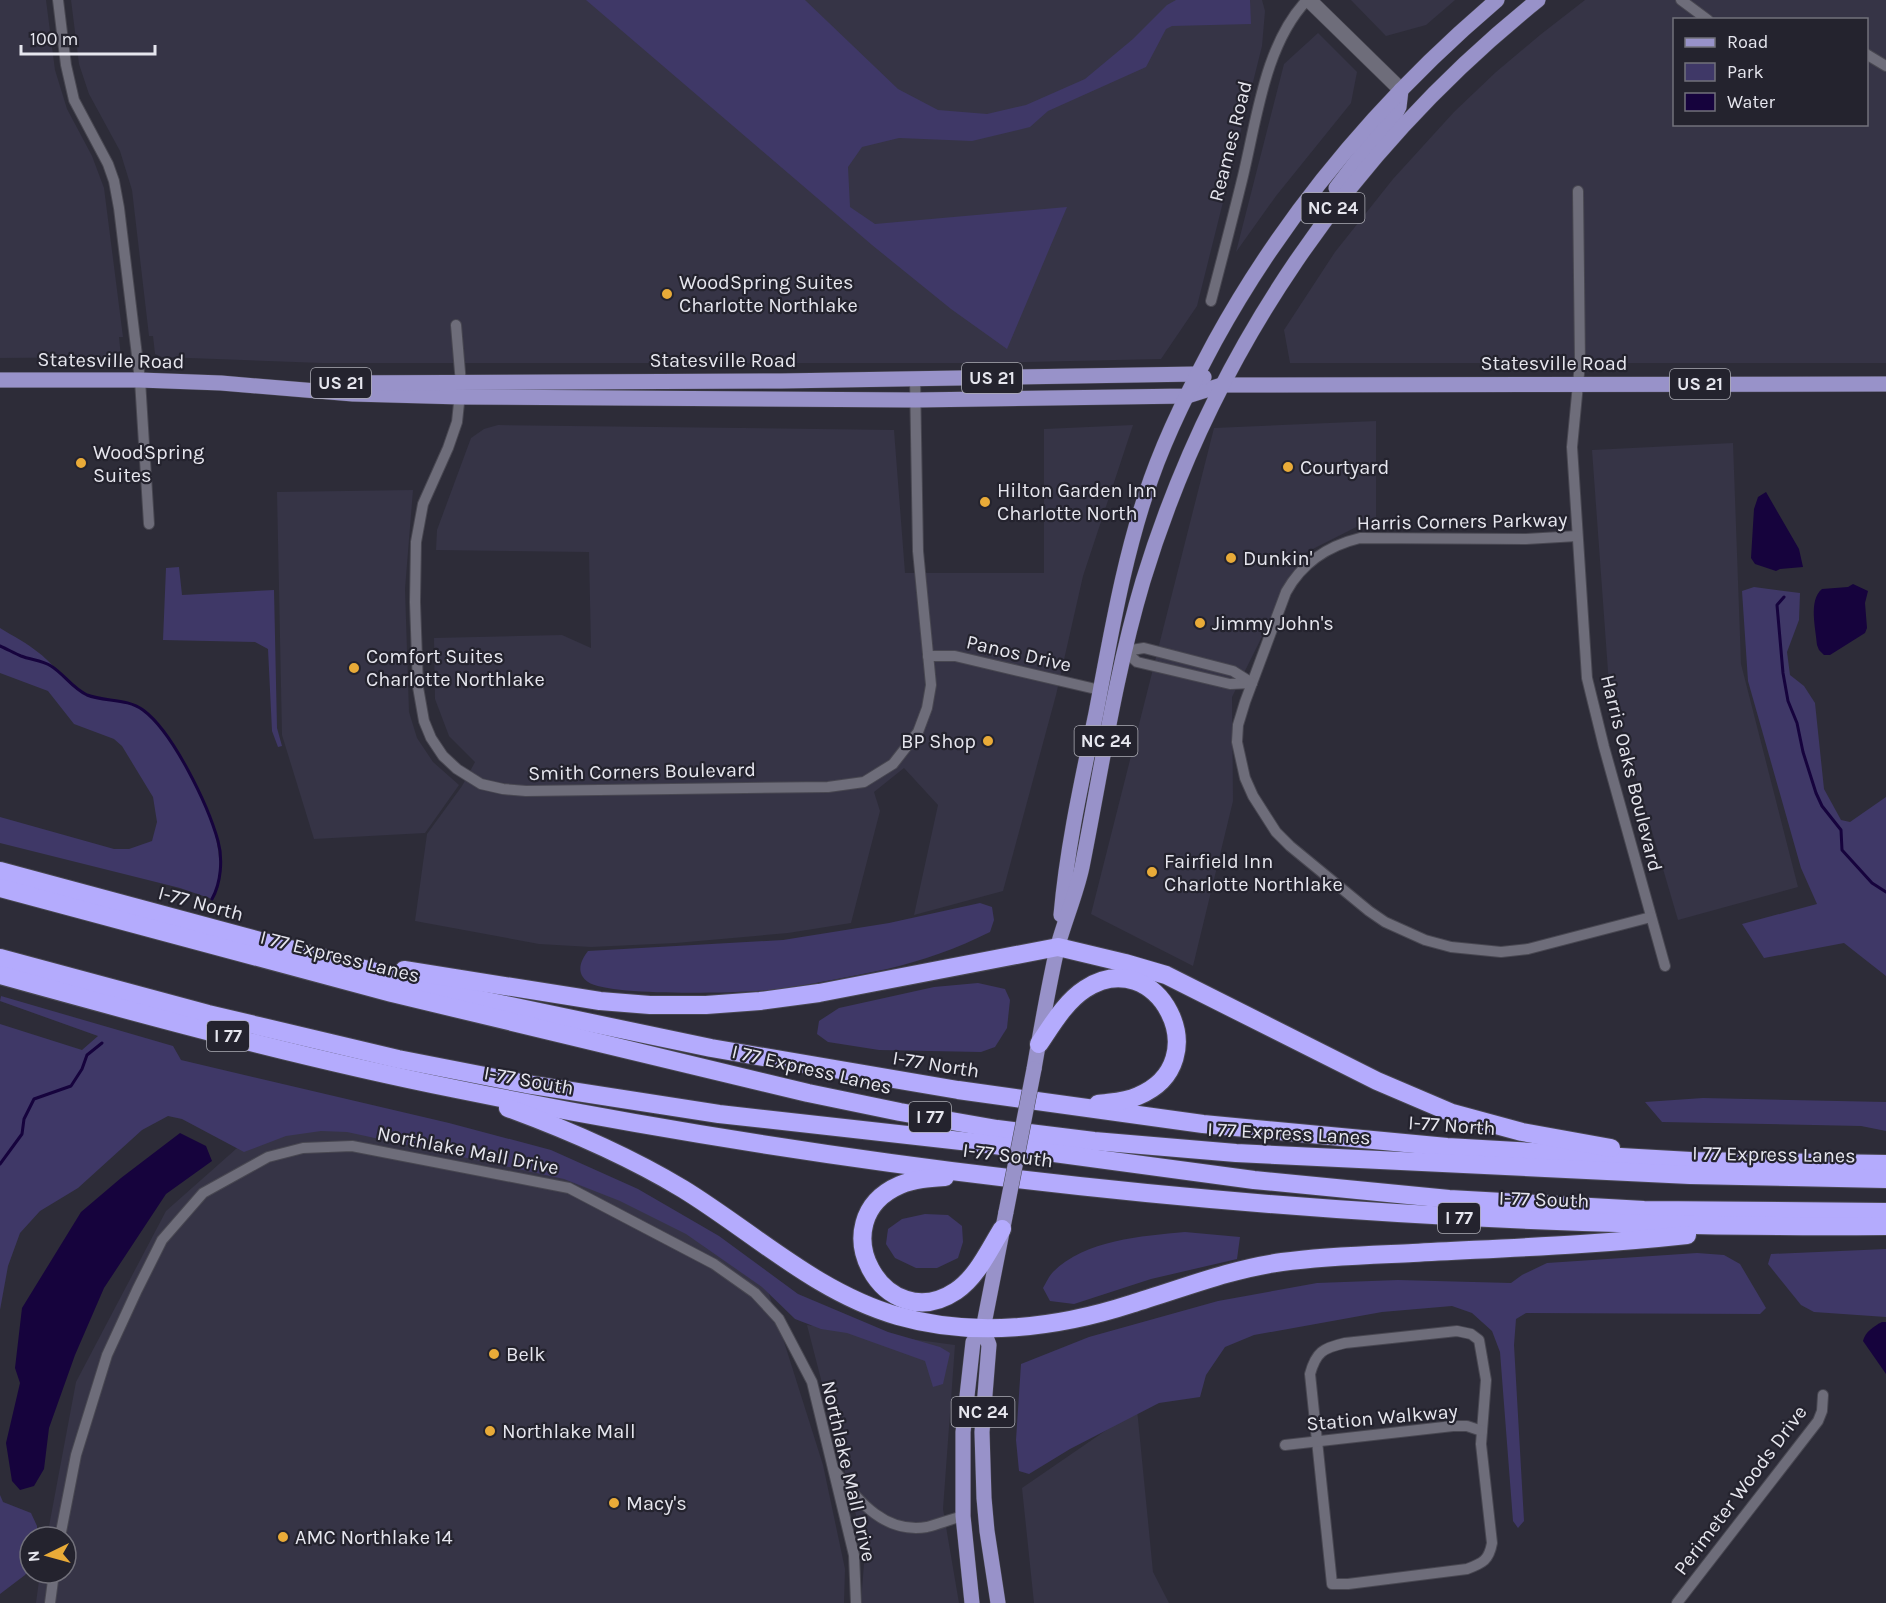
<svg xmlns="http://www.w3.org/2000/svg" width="1886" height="1603" font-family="Karla,sans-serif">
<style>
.built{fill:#363446;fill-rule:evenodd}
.green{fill:#3f3867}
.water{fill:#16033d}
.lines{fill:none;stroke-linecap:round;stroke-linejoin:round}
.stream{stroke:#16033d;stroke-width:3}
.minor-casing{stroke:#484751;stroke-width:12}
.secondary-casing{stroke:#484751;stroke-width:16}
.primary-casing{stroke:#484751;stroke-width:16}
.motorway-casing{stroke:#484751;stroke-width:20}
.minor{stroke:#6e6d7a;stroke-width:10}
.secondary{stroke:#6e6d7a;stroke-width:15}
.primary{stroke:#9892c9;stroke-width:15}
.motorway{stroke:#b4abfd;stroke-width:18}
.primary-bridge-casing{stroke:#484751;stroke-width:16;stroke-linecap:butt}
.primary-bridge{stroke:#9892c9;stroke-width:15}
.poi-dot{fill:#e9ab38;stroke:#24232e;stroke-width:2}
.labels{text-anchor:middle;stroke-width:4.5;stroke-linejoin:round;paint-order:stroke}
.shield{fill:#24232e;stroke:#acacb4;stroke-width:1.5}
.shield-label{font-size:18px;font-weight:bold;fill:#e6e6ee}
.street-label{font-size:20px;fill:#e6e6ee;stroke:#24232e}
.poi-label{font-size:20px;fill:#e6e6ee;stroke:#24232e;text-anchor:start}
</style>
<rect width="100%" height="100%" fill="#2d2c38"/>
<!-- built -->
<g class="built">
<polygon points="0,0 46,0 55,70 67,109 92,156 104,188 123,337 119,337 121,357 0,358"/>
<polygon points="71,0 1262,0 1265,11 1262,46 1197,306 1161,359 977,363 322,363 162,357 155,354 153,336 149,336 132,190 120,151 89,94 79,64"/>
<polygon points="1351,0 1455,0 1426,25 1386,36"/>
<path d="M1585,0H1886V363H1290L1284,330L1335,252L1393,179L1454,112L1496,72L1540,35ZM1674,20H1866V124H1674Z"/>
<polygon points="1318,33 1357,72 1351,103 1276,196 1236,252 1284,64"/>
<polygon points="1376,421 1376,517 1303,554 1232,697 1233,801 1193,966 1091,914 1214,428"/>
<polygon points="498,425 894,430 905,573 1044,573 1044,429 1133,425 1083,576 1056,695 1003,891 914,915 938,805 904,768 874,792 880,811 851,923 788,933 676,943 591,947 539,944 415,921 427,834 462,786 475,762 449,736 435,699 434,638 562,635 591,648 589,552 436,550 437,530 471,438 484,429"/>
<polygon points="1733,443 1741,664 1798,887 1678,920 1609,685 1592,450"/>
<polygon points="413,490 405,589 409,712 417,738 433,762 459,785 425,833 314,839 282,735 277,492"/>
<polygon points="281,1109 575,1174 762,1272 823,1465 845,1569 844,1603 36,1603 40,1573 66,1573 66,1537 47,1537 76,1382 166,1211"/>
<polygon points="807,1325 955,1345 943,1509 959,1603 861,1603 865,1550"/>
<polygon points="1137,1409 1153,1572 1169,1603 1034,1603 1022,1488"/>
</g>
<!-- green -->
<g class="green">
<polygon points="586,0 805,0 898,89 938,110 987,114 1026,105 1085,79 1133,39 1167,5 1176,0 1250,0 1251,24 1172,26 1166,29 1146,67 1048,111 1030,127 972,141 899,138 862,147 848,167 850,207 875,224 1067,207 1007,349 951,309 872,245"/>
<polygon points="179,567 182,595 274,590 277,728 282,746 278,747 272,731 268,649 255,642 163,640 166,568"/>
<polygon points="1754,587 1800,593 1799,620 1787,652 1790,675 1804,686 1815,703 1824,789 1841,820 1850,822 1886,797 1886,976 1844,943 1764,958 1742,924 1817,904 1801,868 1748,681 1742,591"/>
<path d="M0,628C13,636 27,643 39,653C55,665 67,686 87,695C106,703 131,697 147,713C183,750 240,849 212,899L180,888L0,843V817L114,849H129L152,841L157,822L153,797L122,746L114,739L74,724L48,691L0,673Z"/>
<path d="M980,903L992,907L994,920L990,932C958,948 922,961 887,969C851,976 815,984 779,989C748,993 609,997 588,982C575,973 581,960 588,951L783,940L889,923Z"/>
<polygon points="978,983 1005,989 1010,1000 1007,1028 995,1047 981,1052 879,1050 828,1042 817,1034 819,1021 839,1008 934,987"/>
<polygon points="1,996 173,1046 181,1060 449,1123 551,1150 638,1189 719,1236 798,1294 888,1332 940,1347 950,1353 943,1384 933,1387 925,1361 847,1333 821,1329 795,1319 762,1287 686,1234 620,1201 564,1179 347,1132 321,1131 286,1136 244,1152 182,1119 168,1116 142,1130 78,1188 40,1211 20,1233 8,1266 0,1310 0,1024 82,1050 98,1036 0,1001"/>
<polygon points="1703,1098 1886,1102 1886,1131 1861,1126 1662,1122 1645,1102"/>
<polygon points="925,1214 948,1215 962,1226 963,1242 958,1258 937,1268 916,1268 895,1258 886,1244 888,1229 902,1219"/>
<path d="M1185,1232L1240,1237L1237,1259L1151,1279L1074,1304L1050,1301L1043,1288C1046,1283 1049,1276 1053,1272C1085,1240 1142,1236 1185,1232Z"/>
<polygon points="1886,1249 1886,1317 1814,1312 1801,1305 1768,1264 1771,1254"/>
<polygon points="1697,1253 1724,1255 1740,1264 1766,1308 1760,1314 1526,1313 1516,1319 1514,1345 1524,1521 1518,1528 1513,1521 1500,1352 1492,1331 1472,1313 1452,1306 1382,1312 1254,1335 1225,1347 1206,1375 1200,1397 1159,1403 1070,1449 1029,1474 1019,1471 1016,1440 1021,1364 1089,1337 1218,1301 1317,1283 1398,1280 1511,1283 1522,1275 1547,1263"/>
<polygon points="0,1495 3,1502 31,1513 37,1526 37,1537 30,1537 30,1568 25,1575 0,1594"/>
</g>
<!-- water -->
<g class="water">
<polygon points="1766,492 1799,549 1803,567 1780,569 1776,571 1755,564 1751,558 1754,509 1758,497"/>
<path d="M1853,584L1868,591L1865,603L1867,628L1865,633L1830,655H1824L1819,650L1817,645C1816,629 1808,600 1822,589L1848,587Z"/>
<polygon points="180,1133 206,1146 212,1161 166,1194 104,1288 75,1355 49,1428 44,1469 34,1486 20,1490 12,1481 6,1443 20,1383 15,1368 22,1308 81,1212 121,1178"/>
<path d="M1882,1322H1886V1374L1863,1341C1865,1332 1874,1326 1882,1322Z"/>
</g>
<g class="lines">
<!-- stream -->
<g class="stream">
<polyline points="1784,597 1777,605 1783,673 1788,701 1797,723 1803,752 1816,793 1822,806 1841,830 1842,850 1872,883 1886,892"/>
<path d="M0,646C7,649 14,653 21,656C31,660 42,660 51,666C64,674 72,688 87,695C105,702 127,698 143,710C173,732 208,805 218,841C223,859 221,883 212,899"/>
<polyline points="0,1164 22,1134 24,1119 34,1099 71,1086 82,1069 87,1055 102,1043"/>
</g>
<!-- minor casing -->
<g class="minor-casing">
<g id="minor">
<polyline points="58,0 66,65 74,100 108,164 114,181 119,208 140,380 149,524"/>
<polyline points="1681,0 1708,20"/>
<polyline points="1866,54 1886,66"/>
<polyline points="1578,191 1580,363 1572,447 1587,678 1604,747 1665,966"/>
<path d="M1211,301C1222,259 1233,217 1243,176C1257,118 1265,44 1307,0"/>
<polyline points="456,325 461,384 457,422 448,448 423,504 416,542 415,602 418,687 424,721 431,738 443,756 457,769 481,784 503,789 526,791 828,787 864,782 893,764 918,732 927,708 931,685 918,551 915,378"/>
<path d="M1577,536L1526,539L1360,538C1327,546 1302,563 1286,592L1245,702L1238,725L1237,742L1245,778L1253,796L1276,832L1290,846L1369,911L1385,922L1425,940L1451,947L1501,952L1528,949L1651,917"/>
<polyline points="1125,651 1137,662 1230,684 1252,683"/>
<polyline points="1125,651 1144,648 1233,671 1252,683"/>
<polyline points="928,656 955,656 1100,690"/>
<path d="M1457,1331L1471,1334L1479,1340L1486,1380L1481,1444L1492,1543C1489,1560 1483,1563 1467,1569L1348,1584H1332L1310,1374C1316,1352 1323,1348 1345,1343Z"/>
<polyline points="1285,1445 1453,1426 1467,1426 1482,1431"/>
<path d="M836,1472C859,1501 884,1534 927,1527C939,1524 951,1519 963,1516"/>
<polyline points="60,1537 76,1455 107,1355 137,1290 162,1240 203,1193 268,1157 303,1148 352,1146 569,1188 714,1264 755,1293 779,1319 812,1382 854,1555 856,1603"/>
<polyline points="50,1603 54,1573"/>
<polyline points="1677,1603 1818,1421 1822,1411 1823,1395"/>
</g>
</g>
<!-- secondary casing -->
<g class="secondary-casing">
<polyline id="secondary" points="1309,0 1401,90"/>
</g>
<!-- primary casing -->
<g class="primary-casing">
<g id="primary">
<polyline points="1336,188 1371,142 1394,117 1399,107 1401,90"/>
<polyline points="0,380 140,380 221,383 353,394 461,397 916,400 1187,396 1222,385 1886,384"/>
<polyline points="323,383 781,381 1197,374 1204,377"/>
<path d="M1061,915C1067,847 1082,780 1096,713C1111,635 1124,555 1151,479C1168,431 1191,386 1215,341C1287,210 1383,97 1497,0"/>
<path d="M1034,1069C1041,1029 1048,989 1057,949C1064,922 1076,895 1082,867C1101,772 1115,675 1143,581C1213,351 1351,150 1538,0"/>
<polyline points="983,1329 989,1345 982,1432 984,1498 987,1531 998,1603"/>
<polyline points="972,1603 963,1516 963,1432 973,1342 983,1329 1006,1212"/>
</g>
</g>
<!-- motorway casing -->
<g class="motorway-casing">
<g id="motorway">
<polyline points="0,871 472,998 711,1048 958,1090 1203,1124 1447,1147 1691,1161 1886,1164"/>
<polyline points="0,888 392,993 808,1093 900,1112 997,1129 1094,1141 1236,1153 1690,1175 1886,1179"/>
<polyline points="0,958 208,1014 398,1059 526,1084 719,1114 979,1143 1254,1180 1449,1199 1644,1210 1886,1212"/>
<polyline points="404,970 600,1001 650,1005 706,1005 760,1001 819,993 1058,947 1125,963 1166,975 1377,1081 1452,1113 1522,1132 1611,1148"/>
<path d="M0,975C151,1017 302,1058 456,1089C927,1185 1406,1230 1886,1226"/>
<path d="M1039,1044C1052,1025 1065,1002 1085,989C1157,942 1220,1062 1138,1096C1126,1102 1111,1102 1098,1104"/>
<path d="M508,1108C568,1130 628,1156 683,1189C753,1232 817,1293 898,1316C974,1338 1057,1328 1131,1304C1181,1289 1230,1269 1282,1262C1325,1256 1369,1255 1413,1253C1504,1248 1596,1245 1687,1235"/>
<path d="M945,1177C930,1178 914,1179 900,1185C819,1220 884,1339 956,1291C977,1277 989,1250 1002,1229"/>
</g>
</g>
<!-- minor -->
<use href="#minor" class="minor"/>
<!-- secondary -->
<use href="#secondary" class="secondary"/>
<!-- primary -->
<use href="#primary" class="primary"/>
<!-- motorway -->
<use href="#motorway" class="motorway"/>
<!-- primary-bridge casing -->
<g class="primary-bridge-casing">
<polyline id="primary-bridge" points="1006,1212 1034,1069"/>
</g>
<!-- primary-bridge -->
<use href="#primary-bridge" class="primary-bridge"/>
</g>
<!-- markers -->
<g class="poi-dot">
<circle cx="667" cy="294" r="6"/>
<circle cx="81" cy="463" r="6"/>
<circle cx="1288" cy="467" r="6"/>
<circle cx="985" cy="502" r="6"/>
<circle cx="1231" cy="558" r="6"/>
<circle cx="1200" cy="623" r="6"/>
<circle cx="354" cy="668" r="6"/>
<circle cx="988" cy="741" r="6"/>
<circle cx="1152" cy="872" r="6"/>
<circle cx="494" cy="1354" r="6"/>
<circle cx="490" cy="1431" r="6"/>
<circle cx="614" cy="1503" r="6"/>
<circle cx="283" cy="1537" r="6"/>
</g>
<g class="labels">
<!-- shield labels -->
<g class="shield">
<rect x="1301.5" y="193" width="63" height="30" rx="4.5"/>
<rect x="962" y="363" width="60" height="30" rx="4.5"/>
<rect x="311" y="368" width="60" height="30" rx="4.5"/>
<rect x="1670" y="369" width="60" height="30" rx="4.5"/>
<rect x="1074.5" y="726" width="63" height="30" rx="4.5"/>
<rect x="207" y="1021" width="42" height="30" rx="4.5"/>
<rect x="909" y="1102" width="42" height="30" rx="4.5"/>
<rect x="1438" y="1203" width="42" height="30" rx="4.5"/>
<rect x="951.5" y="1397" width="63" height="30" rx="4.5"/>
</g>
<g class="shield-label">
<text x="1333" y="214">NC 24</text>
<text x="992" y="384">US 21</text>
<text x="341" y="389">US 21</text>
<text x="1700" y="390">US 21</text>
<text x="1106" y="747">NC 24</text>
<text x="228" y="1042">I 77</text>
<text x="930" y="1123">I 77</text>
<text x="1459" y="1224">I 77</text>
<text x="983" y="1418">NC 24</text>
</g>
<!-- street labels -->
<g class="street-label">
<text transform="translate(1230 141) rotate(-76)" y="7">Reames Road</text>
<text transform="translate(111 360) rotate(1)" y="7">Statesville Road</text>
<text x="723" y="367">Statesville Road</text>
<text x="1554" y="370">Statesville Road</text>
<text transform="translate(1462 521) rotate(-1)" y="7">Harris Corners Parkway</text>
<text transform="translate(1019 653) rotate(13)" y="7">Panos Drive</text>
<text transform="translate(642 771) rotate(-1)" y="7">Smith Corners Boulevard</text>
<text transform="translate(1632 773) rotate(76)" y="7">Harris Oaks Boulevard</text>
<text transform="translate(201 903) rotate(15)" y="7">I-77 North</text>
<text transform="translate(340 956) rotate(14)" y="7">I 77 Express Lanes</text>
<text transform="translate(936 1064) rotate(9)" y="7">I-77 North</text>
<text transform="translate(812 1069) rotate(13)" y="7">I 77 Express Lanes</text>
<text transform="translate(529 1080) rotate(10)" y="7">I-77 South</text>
<text transform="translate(1452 1125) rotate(4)" y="7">I-77 North</text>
<text transform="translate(1289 1133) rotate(3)" y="7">I 77 Express Lanes</text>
<text transform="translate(468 1150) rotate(11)" y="7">Northlake Mall Drive</text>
<text transform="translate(1774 1154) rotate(1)" y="7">I 77 Express Lanes</text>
<text transform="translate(1008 1155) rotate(7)" y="7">I-77 South</text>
<text transform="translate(1544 1199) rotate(2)" y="7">I-77 South</text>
<text transform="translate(1382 1417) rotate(-5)" y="7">Station Walkway</text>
<text transform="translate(849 1471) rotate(77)" y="7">Northlake Mall Drive</text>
<text transform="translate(1740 1490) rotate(-53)" y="7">Perimeter Woods Drive</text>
</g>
<!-- poi labels -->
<g class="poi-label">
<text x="679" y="289">WoodSpring Suites<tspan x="679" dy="23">Charlotte Northlake</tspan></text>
<text x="93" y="459">WoodSpring<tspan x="93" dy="23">Suites</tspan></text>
<text x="1300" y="474">Courtyard</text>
<text x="997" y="497">Hilton Garden Inn<tspan x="997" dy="23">Charlotte North</tspan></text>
<text x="1243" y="565">Dunkin'</text>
<text x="1212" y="630">Jimmy John's</text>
<text x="366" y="663">Comfort Suites<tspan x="366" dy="23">Charlotte Northlake</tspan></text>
<text x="976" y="748" text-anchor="end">BP Shop</text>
<text x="1164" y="868">Fairfield Inn<tspan x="1164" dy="23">Charlotte Northlake</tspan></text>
<text x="506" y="1361">Belk</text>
<text x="502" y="1438">Northlake Mall</text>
<text x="626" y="1510">Macy's</text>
<text x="295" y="1544">AMC Northlake 14</text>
</g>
</g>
<!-- legend -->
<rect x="1673" y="18" width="195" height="108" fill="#24232e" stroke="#72717b" stroke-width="1.5"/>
<rect x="1685" y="38" width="30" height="9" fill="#9892c9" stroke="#72717b" stroke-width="1.5"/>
<text x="1727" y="48" font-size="18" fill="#e6e6ee">Road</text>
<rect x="1685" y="63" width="30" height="18" fill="#3f3867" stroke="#72717b" stroke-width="1.5"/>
<text x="1727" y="78" font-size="18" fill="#e6e6ee">Park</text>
<rect x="1685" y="93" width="30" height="18" fill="#16033d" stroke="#72717b" stroke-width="1.5"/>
<text x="1727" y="108" font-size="18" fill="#e6e6ee">Water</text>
<!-- north arrow -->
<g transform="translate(48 1555) rotate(265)"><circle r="28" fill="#24232e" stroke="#72717b" stroke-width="1.5"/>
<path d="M0-4.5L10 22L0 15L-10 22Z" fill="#e9ab38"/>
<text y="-9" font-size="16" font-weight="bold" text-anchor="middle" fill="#e6e6ee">N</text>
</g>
<!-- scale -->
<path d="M21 45v9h134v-9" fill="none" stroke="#e6e6ee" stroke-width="3"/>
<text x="30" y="45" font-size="18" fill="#e6e6ee" stroke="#24232e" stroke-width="4.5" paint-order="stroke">100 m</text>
</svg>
